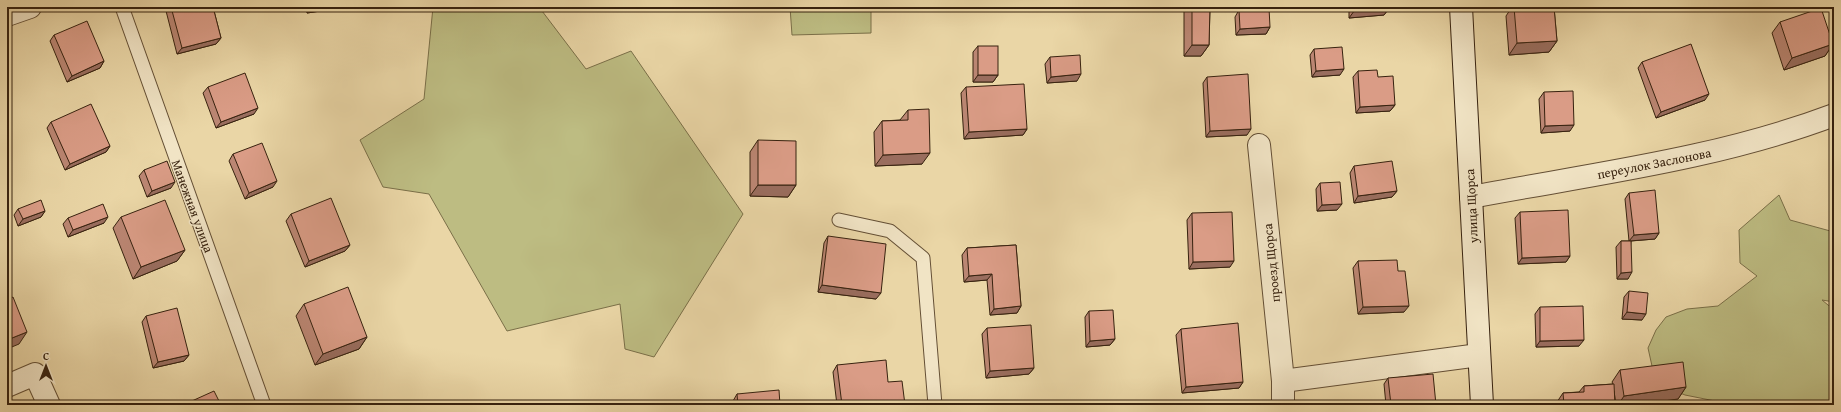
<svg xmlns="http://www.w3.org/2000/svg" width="1841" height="412" font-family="'Gentium Book Plus',serif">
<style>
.green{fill:#bdbc82;stroke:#7a6f48}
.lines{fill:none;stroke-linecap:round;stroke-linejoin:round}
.lane-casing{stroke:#644f35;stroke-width:15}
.street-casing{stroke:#644f35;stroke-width:24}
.secondary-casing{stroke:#37220f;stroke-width:24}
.lane{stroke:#f1e4c5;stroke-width:13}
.street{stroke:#f1e4c5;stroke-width:22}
.secondary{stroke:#f1e4c5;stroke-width:22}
.wall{fill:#bb8673;stroke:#37220f}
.shaded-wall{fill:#996d5e;stroke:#37220f}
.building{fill:#da9c86;stroke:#37220f}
.labels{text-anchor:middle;stroke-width:3;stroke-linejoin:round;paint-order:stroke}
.street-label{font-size:13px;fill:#37220f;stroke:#f1e4c5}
</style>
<rect width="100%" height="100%" fill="#ead6a6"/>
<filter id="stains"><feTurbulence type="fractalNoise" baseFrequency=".005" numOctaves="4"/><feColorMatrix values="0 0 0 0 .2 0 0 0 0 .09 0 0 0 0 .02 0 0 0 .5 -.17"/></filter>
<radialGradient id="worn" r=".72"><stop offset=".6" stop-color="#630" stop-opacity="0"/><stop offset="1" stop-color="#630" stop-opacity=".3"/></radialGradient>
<!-- green -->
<g class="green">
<polygon points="433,7 539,7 586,69 631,51 743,214 654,357 625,349 620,304 507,331 429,194 383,187 360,140 424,99"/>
<polygon points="790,7 871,7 871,33 792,35"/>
<polygon points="1779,195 1790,220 1834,232 1834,302 1822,300 1834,310 1834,405 1720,405 1715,401 1685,395 1666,387 1652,366 1648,348 1656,330 1666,317 1687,309 1718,306 1757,276 1740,263 1739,230"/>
</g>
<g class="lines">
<!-- lane casing -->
<g class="lane-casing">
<g id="lane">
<polyline points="122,7 264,405"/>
<polyline points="839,220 890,231 923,258 935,405"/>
</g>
</g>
<!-- street casing -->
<g class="street-casing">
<g id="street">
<polyline points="7,15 30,7"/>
<polyline points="1259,145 1283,381"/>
<path d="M1471,197C1593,174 1717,159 1834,115"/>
<polyline points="7,386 35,374 49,405"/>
<polyline points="1283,405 1283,381 1479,355"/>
</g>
</g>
<!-- secondary casing -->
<g class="secondary-casing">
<polyline id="secondary" points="1461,7 1482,405"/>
</g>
<!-- lane -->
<use href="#lane" class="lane"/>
<!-- street -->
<use href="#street" class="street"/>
<!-- secondary -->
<use href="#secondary" class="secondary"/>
</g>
<!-- wall -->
<g class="wall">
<polygon points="165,7 213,7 221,38 216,44 177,54"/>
<polygon points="306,7 347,7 307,13"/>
<polygon points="1184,7 1210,7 1209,45 1201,56 1184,56"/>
<polygon points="1349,7 1390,7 1384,15 1349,18"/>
<polygon points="1512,7 1554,7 1557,41 1549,52 1509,55 1506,16"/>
<polygon points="1829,7 1834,7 1834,26 1828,8"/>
<polygon points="1239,10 1270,27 1266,34 1236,35 1235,17"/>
<polygon points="1780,22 1833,44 1825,56 1784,70 1772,33"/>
<polygon points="54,35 104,61 100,68 67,82 50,41"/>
<polygon points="978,46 998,75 993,82 973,82 973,52"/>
<polygon points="1314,49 1340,75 1312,77 1310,55"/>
<polygon points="1050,57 1077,81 1047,83 1045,64"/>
<polygon points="1642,62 1705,100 1656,118 1638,68"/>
<polygon points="1358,71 1378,77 1395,105 1390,111 1356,113 1353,77"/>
<polygon points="1207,77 1247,135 1206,137 1203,83"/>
<polygon points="208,87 254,114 216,128 203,93"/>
<polygon points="966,87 1027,129 1023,135 964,139 961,93"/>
<polygon points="1544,92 1570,131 1541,133 1539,99"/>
<polygon points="908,110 922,164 875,166 874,132 882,121 900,120"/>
<polygon points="51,122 110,146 106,152 65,170 47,128"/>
<polygon points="758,140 796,185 788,197 750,196 750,152"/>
<polygon points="233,154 273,187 245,199 229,161"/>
<polygon points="1354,166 1397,191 1392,197 1354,203 1350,173"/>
<polygon points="144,170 171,188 147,197 139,176"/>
<polygon points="1320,183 1337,210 1317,211 1316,189"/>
<polygon points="1629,193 1659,233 1655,239 1631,241 1628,279 1617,279 1616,247 1621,241 1629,241 1625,199"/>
<polygon points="18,209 45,211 41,217 18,226 14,215"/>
<polygon points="1520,212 1570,256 1566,262 1518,264 1515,218"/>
<polygon points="1192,213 1230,267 1189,269 1187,220"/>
<polygon points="291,214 350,245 345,251 305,267 286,221"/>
<polygon points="121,217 185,250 177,261 133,279 113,228"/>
<polygon points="68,218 104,223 68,237 63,224"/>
<polygon points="828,236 876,299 818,292 824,243"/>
<polygon points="1016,245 1021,306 1017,313 990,315 987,280 964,282 962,255 967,248"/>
<polygon points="1358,261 1398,271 1404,312 1358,314 1353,268"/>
<polygon points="1629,291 1642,320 1622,319 1624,297"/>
<polygon points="304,304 367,337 359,349 315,365 296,316"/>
<polygon points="1540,307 1579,346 1536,347 1535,314"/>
<polygon points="1089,311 1115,339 1110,345 1086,347 1085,317"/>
<polygon points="146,316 189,355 184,361 153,368 142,322"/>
<polygon points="987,328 1034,368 1029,374 986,378 982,334"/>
<polygon points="1181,329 1243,382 1239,388 1182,393 1176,335"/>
<polygon points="837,365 888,382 905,405 837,405 833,372"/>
<polygon points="1620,370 1686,387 1678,399 1635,405 1616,405 1614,391 1615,405 1555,405 1563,393 1579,392 1584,386 1613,384 1612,382"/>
<polygon points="1388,378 1436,405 1386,405 1384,384"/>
<polygon points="737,394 780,405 733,405 733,401"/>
</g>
<!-- shaded-wall -->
<g class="shaded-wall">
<polygon points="311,7 347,7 307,13"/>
<polygon points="1357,7 1390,7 1384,15 1349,18"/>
<polygon points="1270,27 1266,34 1236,35 1240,29"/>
<polygon points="221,38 216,44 177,54 182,48"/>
<polygon points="1557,41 1549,52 1509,55 1517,43"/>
<polygon points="1833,44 1825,56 1784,70 1792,58"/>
<polygon points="1192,45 1209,45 1201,56 1184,56"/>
<polygon points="104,61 100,68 67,82 72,76"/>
<polygon points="1344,69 1340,75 1312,77 1316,71"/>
<polygon points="1081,74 1077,81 1047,83 1051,77"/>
<polygon points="978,75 998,75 993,82 973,82"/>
<polygon points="1709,94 1705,100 1656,118 1661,112"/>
<polygon points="1395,105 1390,111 1356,113 1360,107"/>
<polygon points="258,108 254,114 216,128 221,122"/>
<polygon points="1574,125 1570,131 1541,133 1545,126"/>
<polygon points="1027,129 1023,135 964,139 969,132"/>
<polygon points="1251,129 1247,135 1206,137 1210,131"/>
<polygon points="110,146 106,152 65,170 70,164"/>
<polygon points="930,153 922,164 875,166 883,155"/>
<polygon points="277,181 273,187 245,199 249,193"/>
<polygon points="175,182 171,188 147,197 152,191"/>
<polygon points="758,185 796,185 788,197 750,196"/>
<polygon points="1397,191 1392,197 1354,203 1358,196"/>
<polygon points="1342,204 1337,210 1317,211 1322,205"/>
<polygon points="45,211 41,217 18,226 23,219"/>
<polygon points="108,217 104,223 68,237 73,230"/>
<polygon points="1659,233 1655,239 1629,241 1634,235"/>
<polygon points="350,245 345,251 305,267 309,261"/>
<polygon points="185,250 177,261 133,279 141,267"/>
<polygon points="1570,256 1566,262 1518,264 1522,258"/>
<polygon points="1234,261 1230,267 1189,269 1193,262"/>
<polygon points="1632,272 1628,279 1617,279 1621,273"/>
<polygon points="992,274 987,280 964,282 969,276"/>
<polygon points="822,285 881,293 876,299 818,292"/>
<polygon points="1021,306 1017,313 990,315 994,309"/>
<polygon points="1409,306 1404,312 1358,314 1363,307"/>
<polygon points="1627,312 1646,314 1642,320 1622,319"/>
<polygon points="27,332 19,344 7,349 7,340"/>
<polygon points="367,337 359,349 315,365 323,354"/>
<polygon points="1115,339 1110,345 1086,347 1090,341"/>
<polygon points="1584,340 1579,346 1536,347 1540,341"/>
<polygon points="189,355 184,361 153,368 158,362"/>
<polygon points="1034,368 1029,374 986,378 990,371"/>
<polygon points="1243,382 1239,388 1182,393 1186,387"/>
<polygon points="1686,387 1678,399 1635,405 1618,405 1624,396"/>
</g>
<!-- building -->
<g class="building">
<polygon points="171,7 213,7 221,38 182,48"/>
<polygon points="1192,7 1210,7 1209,45 1192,45"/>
<polygon points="1514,7 1554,7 1557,41 1517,43"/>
<polygon points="1269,8 1270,27 1240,29 1239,10"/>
<polygon points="1821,8 1833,44 1792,58 1780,22"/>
<polygon points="87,21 104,61 72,76 54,35"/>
<polygon points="1691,44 1709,94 1661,112 1642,62"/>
<rect x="978" y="46" width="20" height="29"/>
<polygon points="1342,47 1344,69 1316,71 1314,49"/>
<polygon points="1080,55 1081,74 1051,77 1050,57"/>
<polygon points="1377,70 1378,77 1393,76 1395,105 1360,107 1358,71"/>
<polygon points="245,73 258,108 221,122 208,87"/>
<polygon points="1248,74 1251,129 1210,131 1207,77"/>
<polygon points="1024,84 1027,129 969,132 966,87"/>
<polygon points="1573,91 1574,125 1545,126 1544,92"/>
<polygon points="91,104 110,146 70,164 51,122"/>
<polygon points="929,109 930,153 883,155 882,121 908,120 908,110"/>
<polygon points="758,140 796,141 796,185 758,185"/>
<polygon points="262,143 277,181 249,193 233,154"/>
<polygon points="167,161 175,182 152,191 144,170"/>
<polygon points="1392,161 1397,191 1358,196 1354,166"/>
<polygon points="1340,182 1342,204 1322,205 1320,183"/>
<polygon points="1655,190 1659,233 1634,235 1629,193"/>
<polygon points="331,198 350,245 309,261 291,214"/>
<polygon points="41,200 45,211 23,219 18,209"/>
<polygon points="165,200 185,250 141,267 121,217"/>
<polygon points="103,204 108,217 73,230 68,218"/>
<polygon points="1568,210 1570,256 1522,258 1520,212"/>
<polygon points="1232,212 1234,261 1193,262 1192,213"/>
<polygon points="828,236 886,244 881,293 822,285"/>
<polygon points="1621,241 1631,241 1632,272 1621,273"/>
<polygon points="1016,245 1021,306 994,309 992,274 969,276 967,248"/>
<polygon points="1397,260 1398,271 1405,271 1409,306 1363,307 1358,261"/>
<polygon points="348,287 367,337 323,354 304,304"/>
<polygon points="1629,291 1648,293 1646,314 1627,312"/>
<polygon points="13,297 27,332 7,340 7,300"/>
<polygon points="1583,306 1584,340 1540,341 1540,307"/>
<polygon points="177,308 189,355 158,362 146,316"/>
<polygon points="1113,310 1115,339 1090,341 1089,311"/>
<polygon points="1238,323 1243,382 1186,387 1181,329"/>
<polygon points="1031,325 1034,368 990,371 987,328"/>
<polygon points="886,360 888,382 902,381 905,405 842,405 837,365"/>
<polygon points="1683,362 1686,387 1624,396 1620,370"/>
<polygon points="1433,374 1436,405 1391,405 1388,378"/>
<polygon points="1614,384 1615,405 1564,405 1563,393 1584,392 1584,386"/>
<polygon points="779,390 780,405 738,405 737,394"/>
<polygon points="214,391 221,405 183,405"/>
</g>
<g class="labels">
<!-- street labels -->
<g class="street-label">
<text transform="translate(1654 163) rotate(-11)" y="5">переулок Заслонова</text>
<text transform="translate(193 206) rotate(70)" y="5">Манежная улица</text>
<text transform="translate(1471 206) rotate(-93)" y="5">улица Щорса</text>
<text transform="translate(1271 263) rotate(-96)" y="5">проезд Щорса</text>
</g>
</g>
<!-- margin -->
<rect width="1841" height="412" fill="none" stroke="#ead6a6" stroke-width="24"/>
<rect x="8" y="8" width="1825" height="396" fill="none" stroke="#37220f" stroke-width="2"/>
<rect x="12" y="12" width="1817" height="388" fill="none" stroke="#37220f"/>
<!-- north arrow -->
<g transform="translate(46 366)" stroke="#f1e4c5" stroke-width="3" paint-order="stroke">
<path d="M0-3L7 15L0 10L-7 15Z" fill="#37220f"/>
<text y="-6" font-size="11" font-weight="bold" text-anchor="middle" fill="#37220f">С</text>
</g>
<rect width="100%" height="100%" filter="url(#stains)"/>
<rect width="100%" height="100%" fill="url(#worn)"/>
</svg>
